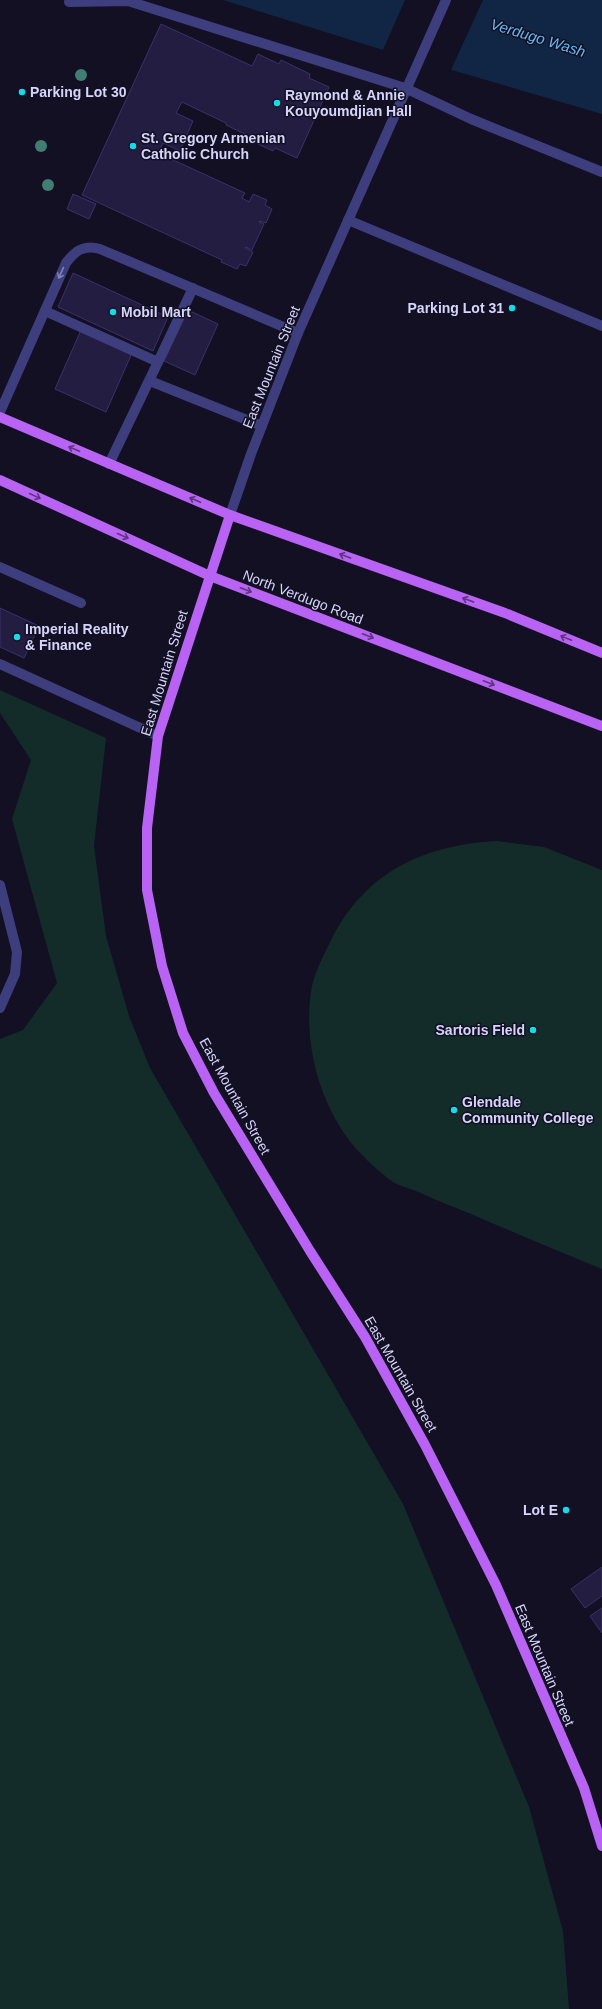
<svg xmlns="http://www.w3.org/2000/svg" width="602" height="2009" font-family="Helvetica,sans-serif">
<style>
.green{fill:#132c2a}
.water{fill:#112645}
.pier{fill:#121022}
.building{fill:#231d42;stroke:#3b316c}
.lines{fill:none;stroke-linecap:round;stroke-linejoin:round}
.minor{stroke:#3e3e7e;stroke-width:10}
.major{stroke:#b963f4;stroke-width:10}
.tree{fill:#407d74}
.oneway{stroke:#8382b7}
.oneway2{stroke:#5d3580}
.poi-dot{fill:#10dceb;stroke:#121022;stroke-width:1.5}
.labels{text-anchor:middle;stroke-width:3;stroke-linejoin:round;paint-order:stroke}
.poi-label{font-size:14px;font-weight:bold;fill:#d7d4fc;stroke:#121022;text-anchor:start}
.street-label{font-size:14px;fill:#d7d4fc;stroke:#121022}
.water-label{font-size:15px;font-style:italic;fill:#69b8f5;stroke:#121022}
</style>
<rect width="100%" height="100%" fill="#121022"/>
<!-- green -->
<g class="green">
<polygon points="0,690 106,738 94,846 106,936 129,1016 150,1068 403,1504 529,1807 563,1931 569,2009 0,2009 0,1039 23,1030 57,983 12,819 31,760 0,713"/>
<path d="M497,841L544,847L602,870V1269C558,1251 515,1233 471,1214C453,1207 434,1199 416,1191C409,1188 400,1186 393,1182C383,1175 372,1165 363,1156C322,1115 301,1044 312,986C316,968 326,951 334,934C347,910 366,887 390,872C423,851 459,843 497,841Z"/>
</g>
<!-- water -->
<polygon class="water" points="223,0 602,0 602,114 383,50"/>
<!-- pier -->
<polygon class="pier" points="405,0 483,0 450,72 382,52"/>
<!-- building -->
<g class="building">
<polygon points="161,24 252,66 258,54 279,64 281,60 310,74 309,78 329,87 297,158 275,148 273,151 245,138 247,135 226,125 226,123 182,102 176,113 193,121 180,151 163,143 158,153 245,193 242,198 249,202 253,194 267,200 265,205 272,209 266,223 260,221 259,222 264,224 252,250 246,247 245,248 253,252 246,266 240,264 237,269 221,262 222,260 82,195"/>
<polygon points="73,194 96,204 89,219 67,209"/>
<polygon points="73,273 168,317 153,351 58,307"/>
<polygon points="188,310 218,324 195,375 164,361"/>
<polygon points="81,330 132,353 106,412 55,389"/>
<polygon points="0,608 39,626 24,658 0,647"/>
<polygon points="602,1567 602,1596 585,1608 571,1589"/>
<polygon points="602,1608 602,1633 590,1616"/>
</g>
<g class="lines">
<!-- minor -->
<g class="minor">
<polyline points="69,2 128,1 405,88 471,119 602,172"/>
<polyline points="348,220 602,326"/>
<polyline points="45,311 158,362 109,464"/>
<polyline points="158,362 193,288"/>
<polyline points="150,381 262,426"/>
<path d="M0,412L66,263C75,251 84,244 100,249L298,333"/>
<polyline points="230,515 251,454 298,333 446,0"/>
<polyline points="0,567 81,603"/>
<polyline points="0,664 158,736"/>
<polyline points="0,885 17,952 15,974 0,1008"/>
</g>
<!-- major -->
<g class="major">
<polyline points="0,417 230,515 505,613 602,653"/>
<polyline points="0,480 210,576 602,726"/>
<polyline points="230,515 158,736 147,828 147,890 162,966 183,1033 214,1093 310,1251 365,1337 425,1445 496,1585 584,1788 602,1846"/>
</g>
</g>
<!-- trees -->
<g class="tree">
<circle cx="81" cy="75" r="6"/>
<circle cx="41" cy="146" r="6"/>
<circle cx="48" cy="185" r="6"/>
</g>
<!-- one-way arrows -->
<defs><path id="oneway-shaft" d="M-6 0H5M1.5-3L5.5 0L1.5 3" fill="none" stroke-width="1.6" stroke-linecap="round" stroke-linejoin="round"/></defs>
<use class="oneway" href="#oneway-shaft" transform="translate(61 273) rotate(114)"/>
<g class="oneway2">
<use href="#oneway-shaft" transform="translate(74 449) rotate(-157)"/>
<use href="#oneway-shaft" transform="translate(35 496) rotate(25)"/>
<use href="#oneway-shaft" transform="translate(195 500) rotate(-157)"/>
<use href="#oneway-shaft" transform="translate(123 536) rotate(24)"/>
<use href="#oneway-shaft" transform="translate(345 556) rotate(-160)"/>
<use href="#oneway-shaft" transform="translate(246 590) rotate(21)"/>
<use href="#oneway-shaft" transform="translate(468 600) rotate(-160)"/>
<use href="#oneway-shaft" transform="translate(368 636) rotate(21)"/>
<use href="#oneway-shaft" transform="translate(566 638) rotate(-158)"/>
<use href="#oneway-shaft" transform="translate(489 683) rotate(21)"/>
</g>
<!-- markers -->
<g class="poi-dot">
<circle cx="22" cy="92" r="4"/>
<circle cx="277" cy="103" r="4"/>
<circle cx="133" cy="146" r="4"/>
<circle cx="512" cy="308" r="4"/>
<circle cx="113" cy="312" r="4"/>
<circle cx="17" cy="637" r="4"/>
<circle cx="533" cy="1030" r="4"/>
<circle cx="454" cy="1110" r="4"/>
<circle cx="566" cy="1510" r="4"/>
</g>
<g class="labels">
<!-- poi labels -->
<g class="poi-label">
<text x="30" y="97">Parking Lot 30</text>
<text x="285" y="100">Raymond &amp; Annie<tspan x="285" dy="16">Kouyoumdjian Hall</tspan></text>
<text x="141" y="143">St. Gregory Armenian<tspan x="141" dy="16">Catholic Church</tspan></text>
<text x="504" y="313" text-anchor="end">Parking Lot 31</text>
<text x="121" y="317">Mobil Mart</text>
<text x="25" y="634">Imperial Reality<tspan x="25" dy="16">&amp; Finance</tspan></text>
<text x="525" y="1035" text-anchor="end">Sartoris Field</text>
<text x="462" y="1107">Glendale<tspan x="462" dy="16">Community College</tspan></text>
<text x="558" y="1515" text-anchor="end">Lot E</text>
</g>
<!-- street labels -->
<g class="street-label">
<text transform="translate(271 367) rotate(-68)" y="5">East Mountain Street</text>
<text transform="translate(303 597) rotate(21)" y="5">North Verdugo Road</text>
<text transform="translate(164 673) rotate(-73)" y="5">East Mountain Street</text>
<text transform="translate(235 1096) rotate(61)" y="5">East Mountain Street</text>
<text transform="translate(401 1374) rotate(60)" y="5">East Mountain Street</text>
<text transform="translate(545 1665) rotate(67)" y="5">East Mountain Street</text>
</g>
<!-- water labels -->
<g class="water-label">
<text transform="translate(538 38) rotate(17)" y="5">Verdugo Wash</text>
</g>
</g>
</svg>
